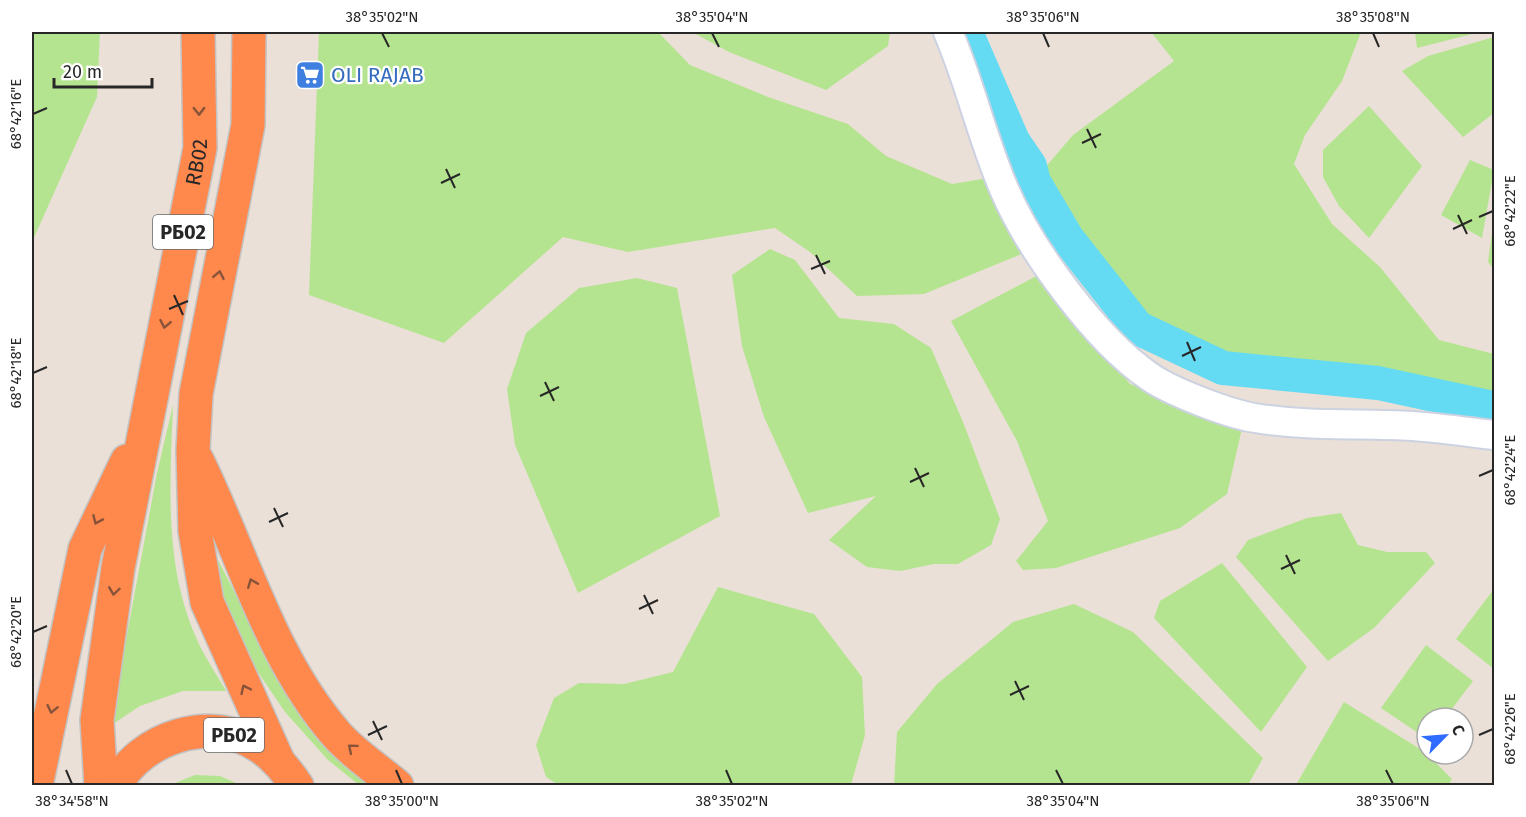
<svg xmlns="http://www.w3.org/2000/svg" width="1526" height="817" font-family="'Fira Sans',sans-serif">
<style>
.green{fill:#b5e490}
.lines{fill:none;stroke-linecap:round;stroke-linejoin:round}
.canal{stroke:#64dbf3;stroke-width:34}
.street-casing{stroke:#ccd2e1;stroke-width:32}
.highway-casing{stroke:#c3c3c3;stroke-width:36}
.street{stroke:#fff;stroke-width:28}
.highway{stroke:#ff884d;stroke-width:33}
.oneway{stroke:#885338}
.ticks{fill:none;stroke:#272727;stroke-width:2}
.labels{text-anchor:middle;stroke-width:4.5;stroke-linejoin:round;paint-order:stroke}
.shield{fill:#fff;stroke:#686868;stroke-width:1.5}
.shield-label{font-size:20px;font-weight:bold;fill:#272727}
.shop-label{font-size:21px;fill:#366cbe;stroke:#fff;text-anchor:start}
.street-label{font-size:21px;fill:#272727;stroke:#fff}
.neatline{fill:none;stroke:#272727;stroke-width:2}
.ticks-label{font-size:15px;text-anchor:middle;fill:#272727}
</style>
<rect width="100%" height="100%" fill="#eae0d7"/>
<!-- green -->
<g class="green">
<polygon points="32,32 100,32 97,97 32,242"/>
<polygon points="319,32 658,32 690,65 768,97 848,124 886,156 952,184 994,177 1024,253 924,294 857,296 810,252 775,228 628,252 563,237 444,343 309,295"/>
<polygon points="692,32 890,32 888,46 826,90 729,52"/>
<polygon points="1151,32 1361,32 1342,81 1305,135 1294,164 1332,224 1380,267 1439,340 1494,354 1494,402 1377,380 1227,364 1140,325 1072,237 1037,177 1073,135 1174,61"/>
<polygon points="1415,32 1480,32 1417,48"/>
<polygon points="1494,37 1494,113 1463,137 1402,71 1428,56"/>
<polygon points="1369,106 1422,166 1369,238 1339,206 1323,177 1323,150"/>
<polygon points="1470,160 1494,170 1482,238 1441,215"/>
<polygon points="1494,218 1494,269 1488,262"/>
<polygon points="770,249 795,260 839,318 894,324 931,348 963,422 1000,519 991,545 958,564 934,564 900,571 867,567 829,540 876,496 808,513 764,417 742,346 732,275"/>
<polygon points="1044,272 1078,320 1130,384 1243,424 1227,494 1180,528 1056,568 1023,570 1016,561 1048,521 1017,441 951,321"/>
<polygon points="637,278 677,288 720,516 578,593 515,445 507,389 526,333 579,288"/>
<path d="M173,405C170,482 164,563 195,635C203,655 216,673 226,691H183L140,706L110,726L157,473Z"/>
<polygon points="1341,513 1358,545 1387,552 1426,552 1435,563 1374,628 1328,661 1236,557 1248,540 1307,518"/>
<polygon points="211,546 241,605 275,661 381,785 359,785 328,760 285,712 247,656 223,602"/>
<polygon points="1222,563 1307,667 1261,732 1154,618 1160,601"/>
<polygon points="718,587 814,614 862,677 865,735 851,785 560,786 546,777 536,745 554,698 579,683 624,684 673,672"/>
<polygon points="1494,589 1494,669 1456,639"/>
<polygon points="1074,604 1133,632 1263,758 1248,785 894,785 897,732 937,684 1013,622"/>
<polygon points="1426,645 1473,681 1445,718 1427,718 1427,739 1381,708"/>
<polygon points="1344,702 1425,752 1452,779 1448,786 1299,785 1297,783"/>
<polygon points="195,775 220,776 241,785 170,785"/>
</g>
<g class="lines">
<!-- canal -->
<polyline class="canal" points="966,32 1013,141 1030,166 1034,182 1067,238 1138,328 1223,368 1378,383 1494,408"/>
<!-- street casing -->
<g class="street-casing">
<path id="street" d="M948,32C970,83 982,138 1004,189C1030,250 1096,340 1150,377C1172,392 1229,414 1255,418C1308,427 1361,423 1413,426C1440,428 1468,432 1494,435"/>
</g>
<!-- highway casing -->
<g class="highway-casing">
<g id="highway">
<polyline points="249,32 248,125 196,394 193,450 195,531 207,602 278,761"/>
<path d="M197,460C242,551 269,657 337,735C354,754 377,769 397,786"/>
<polyline points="36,786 85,549 127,461"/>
<path id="s1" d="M101,786L97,720L118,568L200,148L198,32"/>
<path d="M115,786C141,737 211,714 259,746C275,756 286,770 297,786"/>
</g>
</g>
<!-- street -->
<use href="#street" class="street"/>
<!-- highway -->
<use href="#highway" class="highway"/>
</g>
<!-- one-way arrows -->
<defs><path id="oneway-chevron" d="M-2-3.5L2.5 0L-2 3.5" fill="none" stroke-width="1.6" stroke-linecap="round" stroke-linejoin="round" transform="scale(1.5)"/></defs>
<g class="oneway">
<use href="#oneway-chevron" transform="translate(199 111) rotate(89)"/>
<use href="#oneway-chevron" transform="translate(219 275) rotate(-79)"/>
<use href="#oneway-chevron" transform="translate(165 324) rotate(101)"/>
<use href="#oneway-chevron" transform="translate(97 520) rotate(114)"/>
<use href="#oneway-chevron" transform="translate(252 583) rotate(-112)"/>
<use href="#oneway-chevron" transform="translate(114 591) rotate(98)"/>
<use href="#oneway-chevron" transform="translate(245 689) rotate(-115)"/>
<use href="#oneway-chevron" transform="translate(52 709) rotate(102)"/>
<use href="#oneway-chevron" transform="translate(352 748) rotate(-140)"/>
</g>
<!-- ticks -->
<path class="ticks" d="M382,33L389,47M712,33L719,47M1043,33L1049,47M1373,33L1379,47M33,114L47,108M1087,129L1096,148M1082,143L1101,134M446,169L455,188M441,183L460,174M1458,215L1467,234M1479,217L1493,211M1453,229L1472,220M816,255L825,274M811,269L830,261M174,295L183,315M169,309L188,301M1187,342L1195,361M1182,356L1201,347M33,373L47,367M545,382L554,401M540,396L559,387M915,468L924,487M1479,476L1493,470M910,482L929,473M274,508L283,527M269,522L288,513M1286,555L1295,574M1281,569L1300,560M644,595L653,614M639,609L658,600M33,632L47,626M1015,681L1024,700M1010,695L1029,686M373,721L382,740M368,735L387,726M1479,735L1493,729M66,770L72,784M396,770L402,784M726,770L732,784M1056,770L1063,784M1386,770L1393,784"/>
<!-- icons -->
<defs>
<g id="supermarket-square" transform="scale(1.5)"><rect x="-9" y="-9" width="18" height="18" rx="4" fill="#3f7fe0" stroke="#fff"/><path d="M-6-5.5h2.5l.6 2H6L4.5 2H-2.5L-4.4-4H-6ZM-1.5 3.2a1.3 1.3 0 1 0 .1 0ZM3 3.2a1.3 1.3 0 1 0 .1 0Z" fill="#fff"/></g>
</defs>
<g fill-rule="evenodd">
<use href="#supermarket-square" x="310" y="75"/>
</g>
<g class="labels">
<!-- shield labels -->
<g class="shield">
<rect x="153" y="215" width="60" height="34" rx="4.5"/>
<rect x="204" y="718" width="60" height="34" rx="4.5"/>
</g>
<g class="shield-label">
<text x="183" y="239">РБ02</text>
<text x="234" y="742">РБ02</text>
</g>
<!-- shop labels -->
<g class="shop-label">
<text x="331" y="82">OLI RAJAB</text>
</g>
<!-- street labels -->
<g class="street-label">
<text dy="7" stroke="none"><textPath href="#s1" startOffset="633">RB02</textPath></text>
</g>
</g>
<!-- border -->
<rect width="1526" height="817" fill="none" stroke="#ffffff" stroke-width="66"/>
<!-- north arrow -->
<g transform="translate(1445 736) rotate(65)"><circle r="28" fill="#ffffff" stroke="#a9a9a9" stroke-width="1.5"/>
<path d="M0-4.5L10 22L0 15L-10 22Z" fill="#2f6bff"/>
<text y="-9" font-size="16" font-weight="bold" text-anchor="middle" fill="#272727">С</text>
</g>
<!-- scale -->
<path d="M54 78v9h98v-9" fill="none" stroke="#272727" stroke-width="3"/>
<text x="63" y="78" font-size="18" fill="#272727" stroke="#ffffff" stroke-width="4.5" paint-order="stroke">20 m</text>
<rect x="33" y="33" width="1460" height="751" class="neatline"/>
<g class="ticks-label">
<text x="382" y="22">38°35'02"N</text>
<text x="712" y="22">38°35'04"N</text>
<text x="1043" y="22">38°35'06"N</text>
<text x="1373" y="22">38°35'08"N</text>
<text transform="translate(16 114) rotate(-90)" y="5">68°42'16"E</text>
<text transform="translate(1510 211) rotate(-90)" y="5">68°42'22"E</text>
<text transform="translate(16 373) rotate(-90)" y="5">68°42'18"E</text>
<text transform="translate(1510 470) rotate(-90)" y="5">68°42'24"E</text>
<text transform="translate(16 632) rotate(-90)" y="5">68°42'20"E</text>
<text transform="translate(1510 729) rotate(-90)" y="5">68°42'26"E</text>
<text x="72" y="806">38°34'58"N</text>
<text x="402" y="806">38°35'00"N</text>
<text x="732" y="806">38°35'02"N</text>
<text x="1063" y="806">38°35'04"N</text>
<text x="1393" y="806">38°35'06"N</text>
</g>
</svg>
